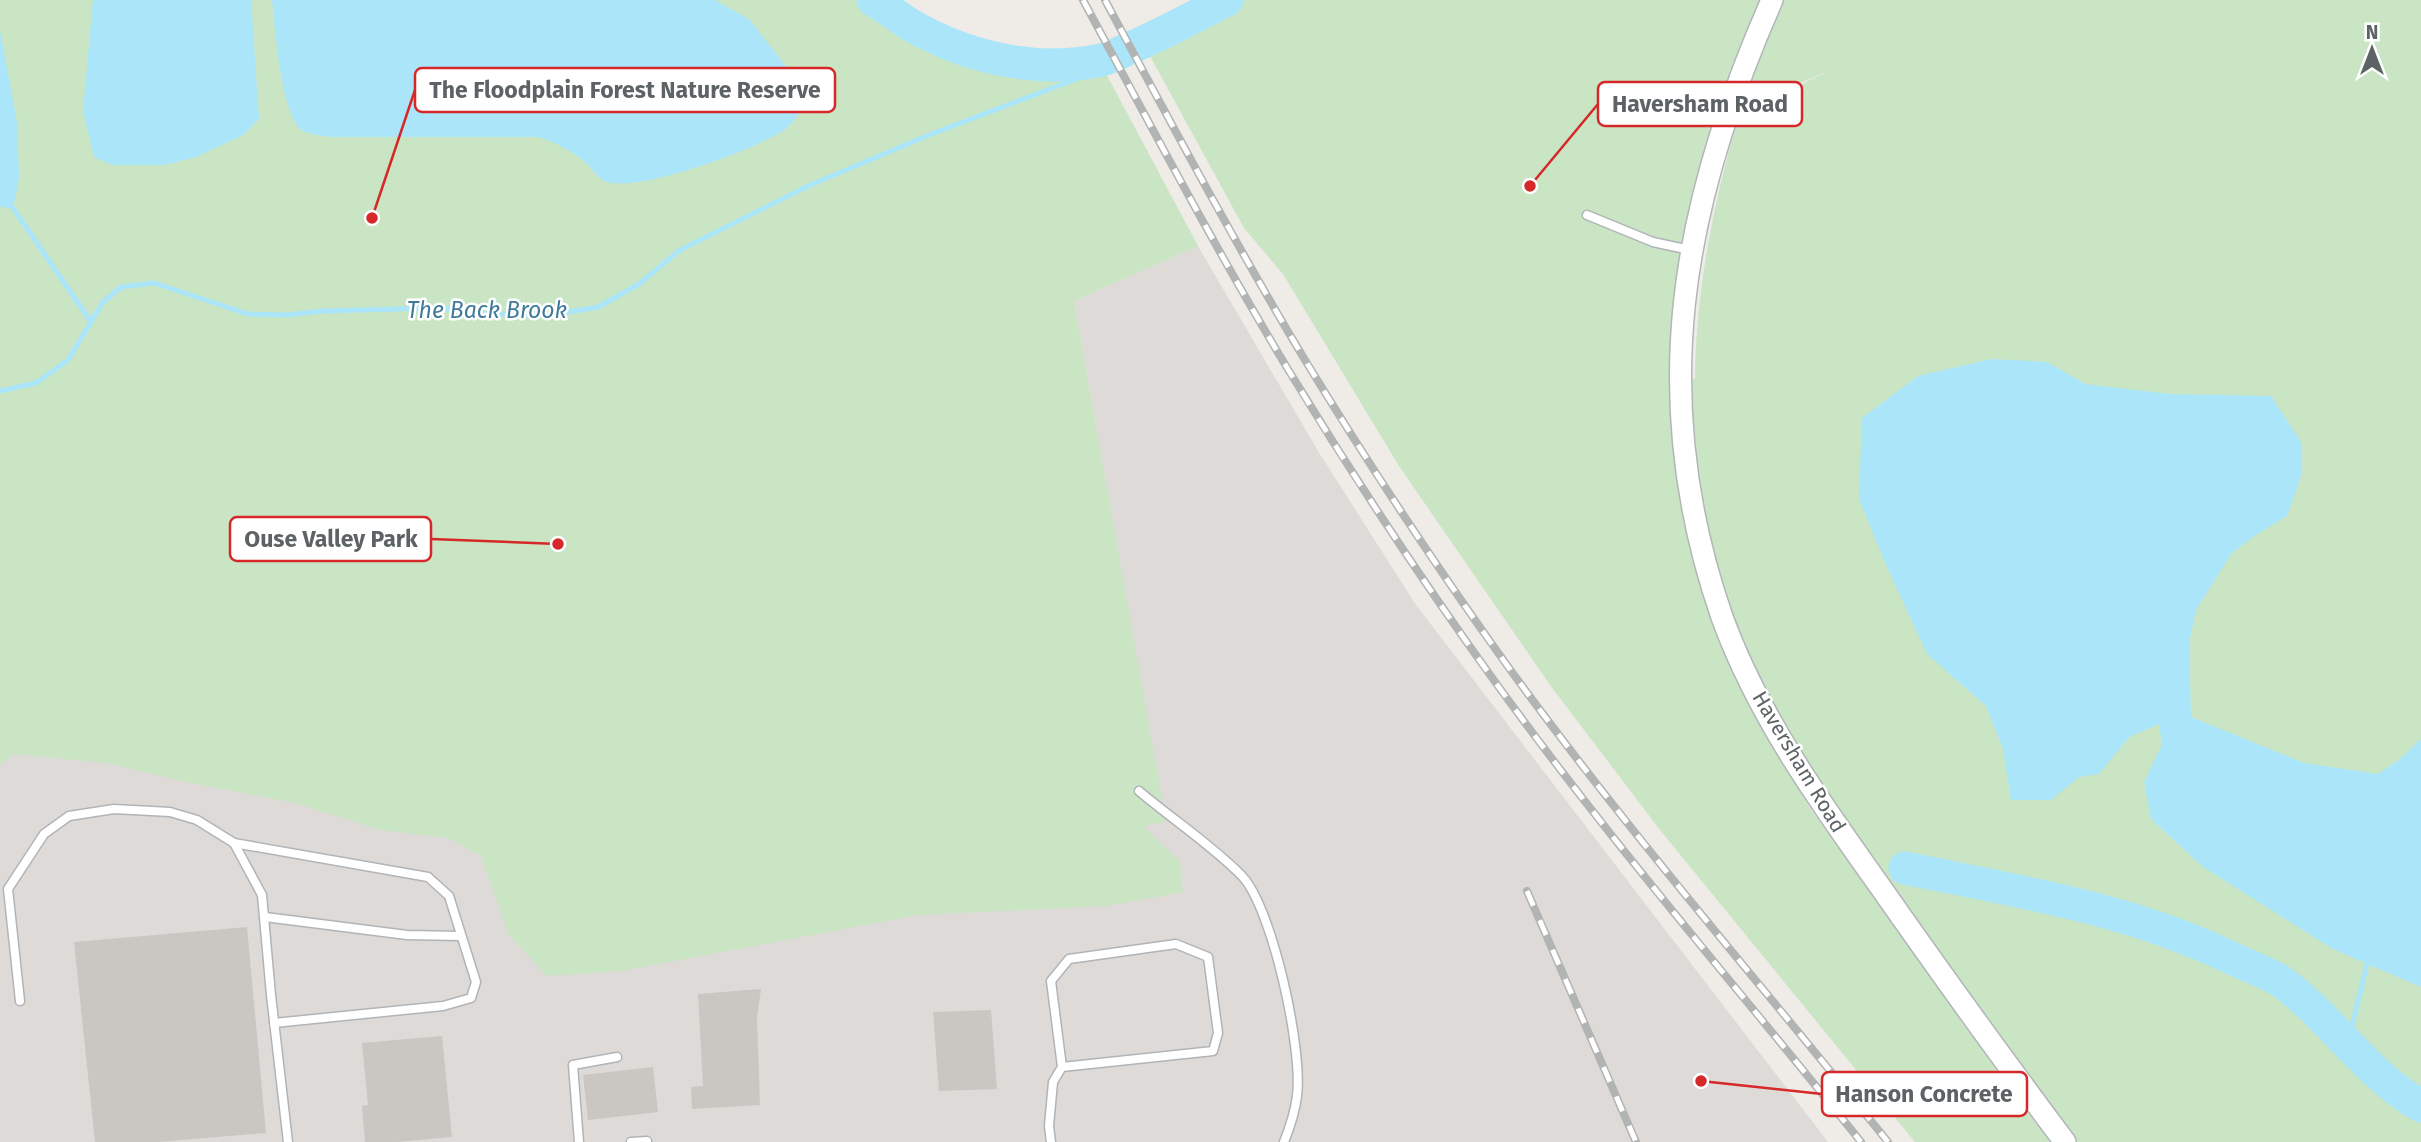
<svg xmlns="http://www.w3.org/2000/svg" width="2421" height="1142" font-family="'Fira Sans',sans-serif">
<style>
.industrial{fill:#dedad8}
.green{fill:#c9e5c4;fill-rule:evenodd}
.water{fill:#aae5fa}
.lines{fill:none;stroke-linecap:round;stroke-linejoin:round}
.stream{stroke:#aae5fa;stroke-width:5}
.river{stroke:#aae5fa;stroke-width:33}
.building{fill:#cac6c2}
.lane-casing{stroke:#b1b4b7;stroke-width:11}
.secondary-casing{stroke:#b2b6b9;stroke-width:24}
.lane{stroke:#fff;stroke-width:8}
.secondary{stroke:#fff;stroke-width:21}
.rail-casing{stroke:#b2b3b3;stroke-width:8}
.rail{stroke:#fff;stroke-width:5;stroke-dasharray:16;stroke-linecap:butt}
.labels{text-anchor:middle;stroke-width:5;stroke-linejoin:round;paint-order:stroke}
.street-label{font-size:21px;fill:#5d6265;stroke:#fff}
.water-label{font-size:23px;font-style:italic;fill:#417b9b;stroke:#fff}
.leader{fill:none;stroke:#d62828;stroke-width:2.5}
.callout-dot{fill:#d62828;stroke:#fff;stroke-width:2.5}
.callout{fill:#fff;stroke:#d62828;stroke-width:2.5}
.callout-label{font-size:23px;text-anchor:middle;font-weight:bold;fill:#5d6265}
</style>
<rect width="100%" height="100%" fill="#efebe6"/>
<!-- industrial -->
<polygon class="industrial" points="1198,246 1318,451 1416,605 1828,1142 0,1142 0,697 1165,822 1074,301"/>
<!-- green -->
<g class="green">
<polygon points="0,0 865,0 966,57 1086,77 1103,68 1198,246 1074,301 1166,822 1143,826 1180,862 1183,892 1107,906 918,915 621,971 547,976 509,935 481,856 448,838 380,830 295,803 191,783 106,763 14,754 0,765"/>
<path d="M1228,0H2421V1142H2065L1761,724L1809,807L2050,1142H1915L1660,830L1550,685L1399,466L1283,274L1244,228L1144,45ZM1833,69L1739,114C1714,203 1696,286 1695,379L1681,380L1726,115Z"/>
</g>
<!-- water -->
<g class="water">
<polygon points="93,0 251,0 259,119 243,135 196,157 164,165 112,165 94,157 83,111"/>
<path d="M272,0H715L750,20L807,94C802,107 796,122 784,130C757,149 634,195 604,181C597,177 591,167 585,162C570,150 556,142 538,137H329C322,135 309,135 303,131C281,117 275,26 272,0Z"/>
<polygon points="0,31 17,122 19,179 13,208 0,207"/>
<polygon points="1991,359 2047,362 2085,384 2169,394 2271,396 2301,442 2301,476 2287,516 2254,536 2231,554 2196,610 2189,643 2191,717 2304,763 2378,774 2400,759 2421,739 2421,987 2333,949 2203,867 2151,819 2144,782 2162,745 2159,724 2129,737 2099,774 2079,777 2051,800 2011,800 2003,749 1986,706 1927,654 1886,565 1859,499 1862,418 1918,376"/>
</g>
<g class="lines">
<!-- stream -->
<g class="stream">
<polyline points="13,208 91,322"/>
<polyline points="0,391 36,383 68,360 103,302 121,287 154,283 248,314 287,315 322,311 438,308 491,314 551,315 598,307 639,284 680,250 808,186 929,135 1097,71"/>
<polyline points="2348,1042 2368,960"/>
</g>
<!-- river -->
<g class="river">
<path d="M873,0C885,7 897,16 909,24C965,57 1036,74 1101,60C1111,58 1121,52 1130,48C1163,34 1195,16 1227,0"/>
<path d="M1905,868C2015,891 2127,908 2229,957C2246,965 2266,972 2282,982C2331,1018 2368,1076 2421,1106"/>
</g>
</g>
<!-- building -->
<g class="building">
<polygon points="247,927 266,1133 158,1142 95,1142 74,942"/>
<polygon points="761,989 757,1017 760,1105 692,1109 691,1087 703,1086 698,994"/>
<polygon points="991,1010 997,1089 939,1091 933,1012"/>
<polygon points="442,1036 452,1137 397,1142 365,1142 362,1106 368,1105 362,1043"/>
<polygon points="653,1067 658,1112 588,1120 583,1075"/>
</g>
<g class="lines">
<!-- lane casing -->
<g class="lane-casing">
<g id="lane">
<polyline points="1587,215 1653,242 1690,250"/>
<path d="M1139,791C1172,819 1213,846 1242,876C1273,909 1303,1051 1297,1096C1295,1112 1290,1127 1284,1142"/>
<polyline points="234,843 428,877 449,896 476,982 471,998 443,1006 274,1023"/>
<polyline points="265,917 407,935 461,936"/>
<polyline points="20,1001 8,889 44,834 69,816 114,809 170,812 197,820 234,843 262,895 271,995 288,1142"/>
<polyline points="579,1142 573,1065 617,1057"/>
<polyline points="631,1142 647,1141"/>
<polyline points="1051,1142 1049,1126 1053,1082 1062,1067 1051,981 1069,959 1176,944 1208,957 1218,1033 1213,1051 1062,1067"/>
</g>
</g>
<!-- secondary casing -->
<g class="secondary-casing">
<path id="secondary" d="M1772,0C1681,206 1646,398 1722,617C1757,714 1819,801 1879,885C1940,972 2001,1057 2065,1142"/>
</g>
<!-- lane -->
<use href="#lane" class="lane"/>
<!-- secondary -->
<use href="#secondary" class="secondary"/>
<!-- rail casing -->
<g class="rail-casing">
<g id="rail">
<path d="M1083,0C1150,124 1216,250 1289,371C1353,476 1421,579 1493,679C1608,839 1738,988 1861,1142"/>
<path d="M1105,0C1170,121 1234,242 1305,360C1369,465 1437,568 1509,668C1628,832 1761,984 1888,1142"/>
<polyline points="1527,891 1636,1142"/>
</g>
</g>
<!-- rail -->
<use href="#rail" class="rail"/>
</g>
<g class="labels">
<!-- street labels -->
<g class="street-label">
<text transform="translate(1799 762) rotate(59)" y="7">Haversham Road</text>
</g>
<!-- water labels -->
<g class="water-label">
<text x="487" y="318">The Back Brook</text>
</g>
</g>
<!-- callouts -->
<path class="leader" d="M372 218L415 90M1530 186L1598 104M558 544L431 539M1701 1081L1822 1094"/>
<g class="callout-dot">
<circle cx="372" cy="218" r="7"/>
<circle cx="1530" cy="186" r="7"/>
<circle cx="558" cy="544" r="7"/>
<circle cx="1701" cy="1081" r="7"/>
</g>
<g class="callout">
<rect x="415" y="68" width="420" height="44" rx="7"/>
<rect x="1598" y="82" width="204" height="44" rx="7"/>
<rect x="230" y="517" width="201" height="44" rx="7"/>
<rect x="1822" y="1072" width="205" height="44" rx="7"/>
</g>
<g class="callout-label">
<text x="625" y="98">The Floodplain Forest Nature Reserve</text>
<text x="1700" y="112">Haversham Road</text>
<text x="331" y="547">Ouse Valley Park</text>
<text x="1924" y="1102">Hanson Concrete</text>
</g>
<!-- north arrow -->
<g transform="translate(2372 49)" stroke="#ffffff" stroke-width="5" paint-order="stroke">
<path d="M0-5L12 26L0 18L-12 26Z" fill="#5d6265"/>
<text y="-10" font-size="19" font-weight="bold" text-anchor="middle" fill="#5d6265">N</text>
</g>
</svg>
